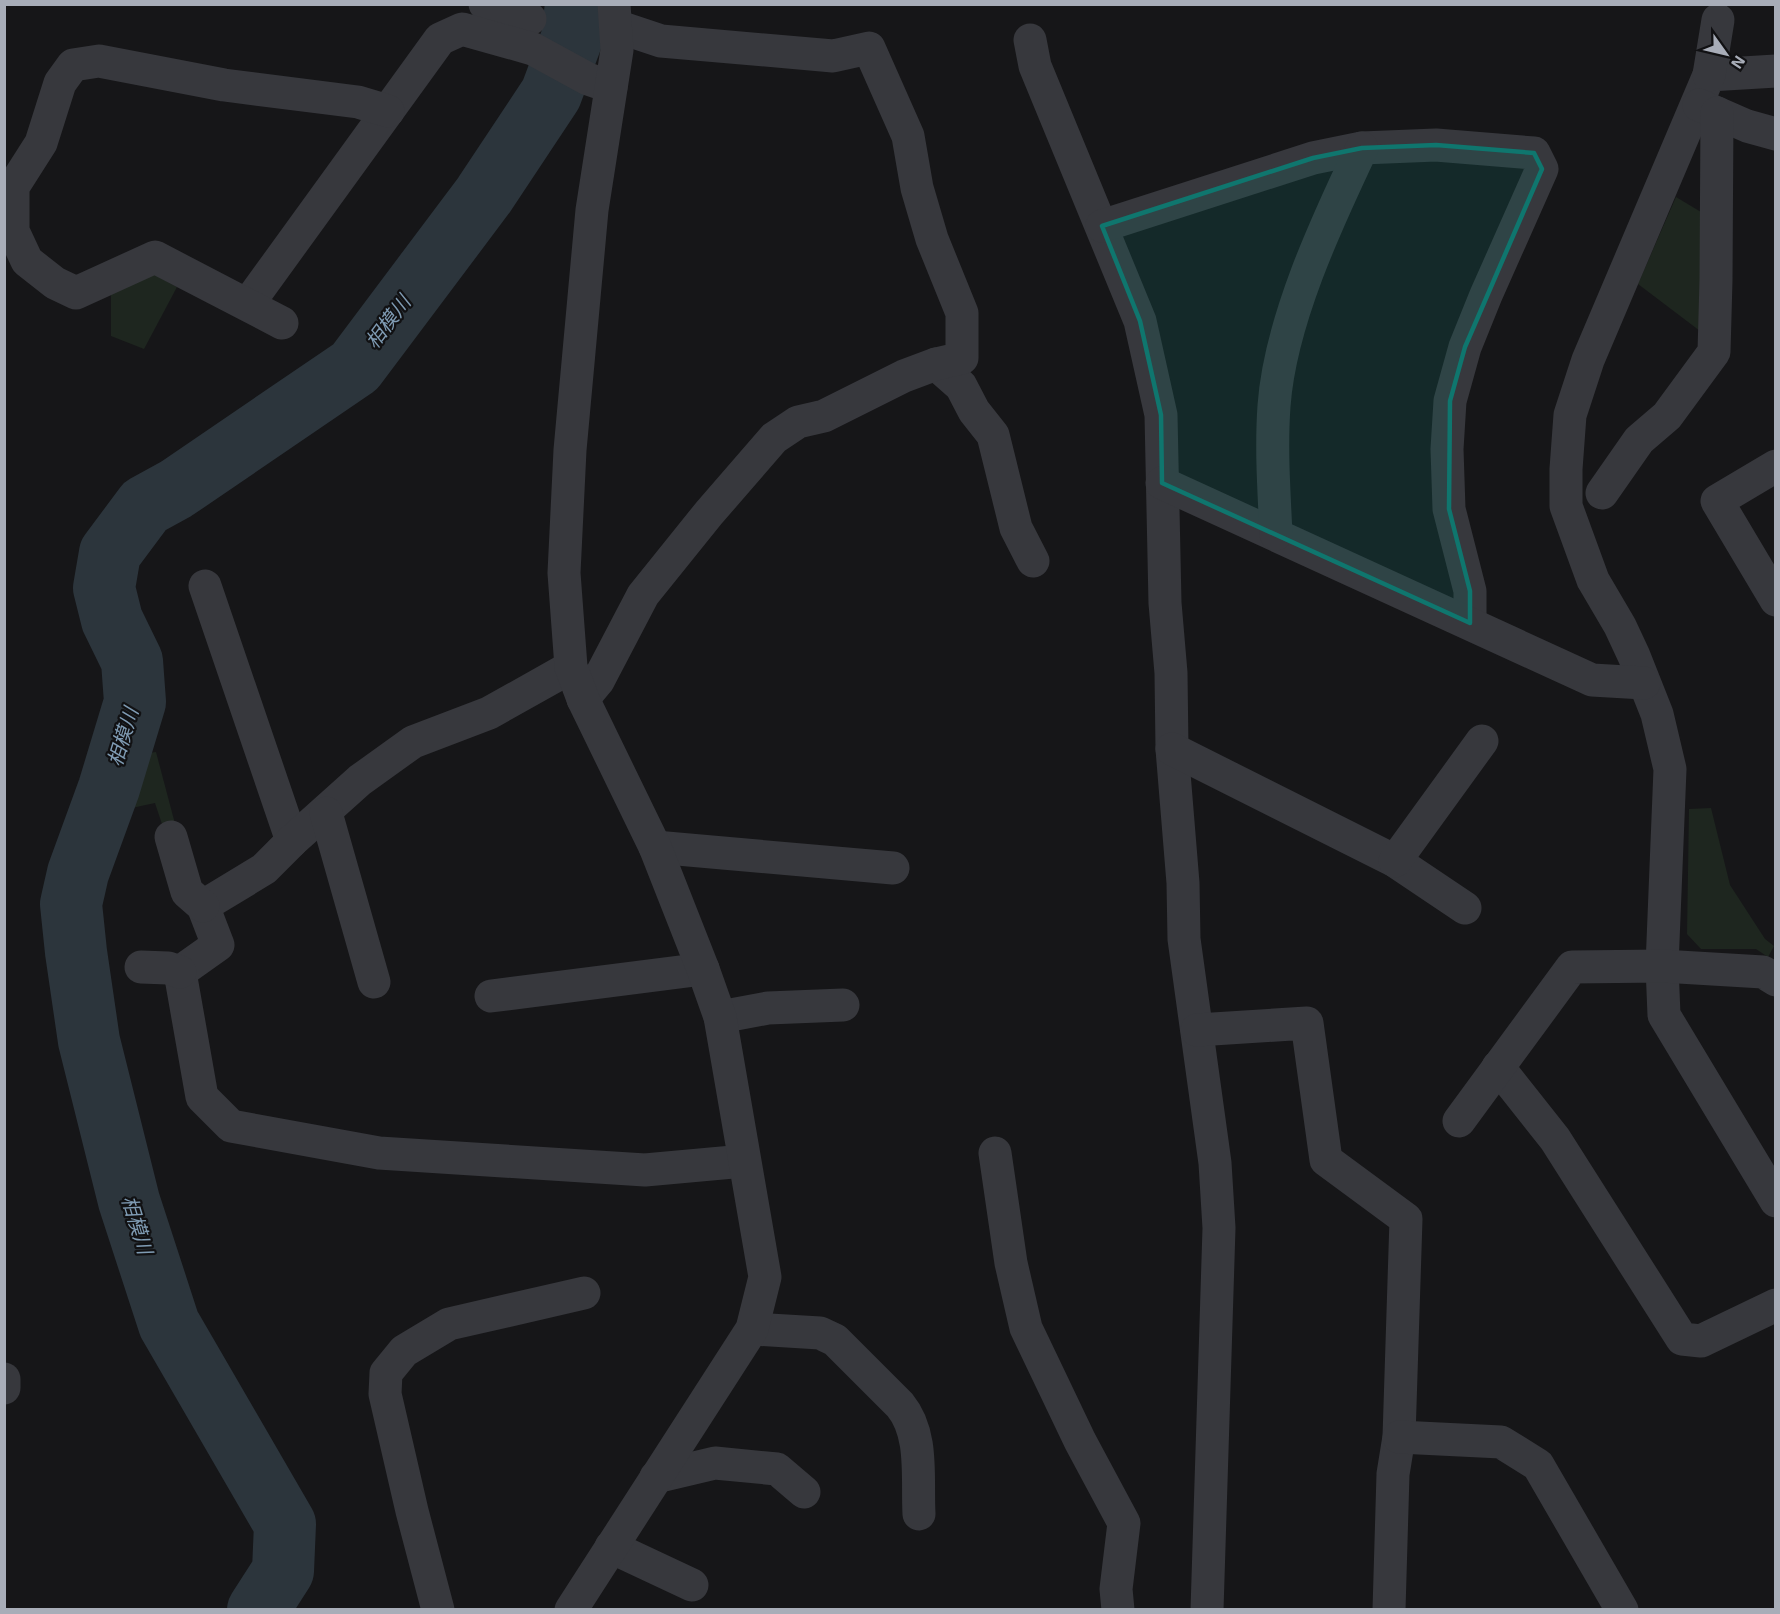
<svg xmlns="http://www.w3.org/2000/svg" width="1780" height="1614" font-family="'Exo 2','Noto Sans JP',sans-serif">
<style>
.park{fill:#1e261f}
.lines{fill:none;stroke-linecap:round;stroke-linejoin:round}
.river{stroke:#2c353c;stroke-width:62}
.minor{stroke:#37383d;stroke-width:33}
.marked{fill:#0f766e;fill-opacity:0.2;stroke:#0f766e;stroke-width:4.5;stroke-linejoin:round}
.labels{text-anchor:middle;stroke-width:4.5;stroke-linejoin:round;paint-order:stroke}
.water-label{font-size:20px;font-style:italic;fill:#7f9bb3;stroke:#111113}
</style>
<rect width="100%" height="100%" fill="#161618"/>
<!-- park -->
<g class="park">
<polygon points="1676,197 1706,215 1704,334 1638,284"/>
<polygon points="153,274 177,287 144,349 111,336 111,293"/>
<polygon points="156,752 178,835 167,839 155,803 113,812 112,785 135,771 148,753"/>
<polygon points="1711,808 1730,885 1765,939 1774,946 1768,957 1756,949 1701,949 1687,934 1689,809"/>
</g>
<g class="lines">
<!-- river -->
<polyline class="river" points="258,1610 283,1571 285,1524 169,1324 129,1201 89,1041 76,952 71,904 78,873 109,788 135,702 132,661 112,620 104,588 110,553 145,506 176,489 355,367 484,195 551,94 572,38 576,4"/>
<!-- minor -->
<g class="minor">
<polyline points="485,4 530,19"/>
<polyline points="1030,40 1035,66 1140,321 1161,415 1165,603 1171,673 1172,749 1183,883 1184,939 1215,1163 1219,1228 1207,1610"/>
<polyline points="1776,71 1709,75 1588,360 1570,415 1566,469 1566,506 1593,580 1620,626 1634,656 1657,714 1670,769 1662,966 1664,1015 1776,1201"/>
<polyline points="1709,75 1718,20"/>
<polyline points="1699,105 1747,126 1776,134"/>
<polyline points="1102,226 1313,158 1362,148 1436,145 1534,153 1542,169 1486,295 1465,347 1450,401 1447,449 1449,509 1470,591 1470,623"/>
<polyline points="248,304 440,39 462,29 533,49 588,79 611,87"/>
<polyline points="282,323 155,257 76,293 55,283 27,261 13,231 13,187 41,143 60,83 73,65 99,61 224,85 358,102 388,111"/>
<polyline points="936,364 961,386 974,411 993,435 1016,528 1033,561"/>
<polyline points="1776,466 1717,501 1776,600"/>
<polyline points="1162,483 1592,680 1644,683"/>
<polyline points="1602,493 1639,440 1667,416 1714,352 1716,280 1717,113"/>
<path d="M1276,534C1274,492 1271,449 1274,406C1280,322 1326,224 1362,148"/>
<polyline points="205,586 292,841"/>
<polyline points="571,667 489,713 413,742 360,780 292,841 264,869 203,906 218,945 180,972 202,1097 231,1126 379,1153 645,1170 744,1161"/>
<polyline points="583,699 598,681 643,595 709,513 774,438 798,422 824,416 904,376 936,364 962,358 962,313 932,239 917,188 908,136 869,48 833,56 661,41 616,26"/>
<polyline points="1172,749 1395,861 1465,908"/>
<polyline points="326,813 374,982"/>
<polyline points="171,837 187,892 203,906"/>
<polyline points="655,847 893,868"/>
<polyline points="1395,861 1482,741"/>
<polyline points="141,967 168,968 180,972"/>
<polyline points="491,996 703,969"/>
<polyline points="720,1017 768,1008 843,1005"/>
<polyline points="1197,1030 1307,1023 1326,1160 1406,1219 1399,1437 1393,1474 1389,1610"/>
<polyline points="1498,1067 1555,1139 1682,1339 1701,1341 1776,1305"/>
<polyline points="1459,1121 1572,967 1662,966 1763,972 1776,980"/>
<polyline points="995,1153 1011,1263 1026,1328 1080,1441 1124,1523 1116,1589 1118,1610"/>
<path d="M752,1329L820,1333L835,1340L900,1405C924,1434 917,1478 919,1514"/>
<polyline points="4,1379 4,1388"/>
<polyline points="1399,1437 1501,1442 1538,1465 1622,1610"/>
<polyline points="656,1477 715,1463 777,1469 804,1492"/>
<polyline points="611,1547 692,1585"/>
<polyline points="438,1610 412,1511 385,1394 386,1373 404,1351 449,1324 584,1293"/>
<polyline points="571,1610 752,1329 765,1277 720,1017 703,969 655,847 583,699 571,667 564,573 570,450 592,210 617,50 614,4"/>
</g>
</g>
<!-- marked area -->
<path class="marked" d="M1436,145L1534,153L1542,169L1465,347L1450,401L1449,509L1470,591V623L1162,483L1161,415L1140,321L1102,226L1313,158L1362,148Z"/>
<g class="labels">
<!-- water labels -->
<g class="water-label">
<text transform="translate(388 322) rotate(-53)" y="7">相模川</text>
<text transform="translate(123 737) rotate(-73)" y="7">相模川</text>
<text transform="translate(137 1225) rotate(73)" y="7">相模川</text>
</g>
</g>
<!-- border -->
<rect width="1780" height="1614" fill="none" stroke="#a8adb8" stroke-width="12"/>
<!-- north arrow -->
<g transform="translate(1726 54) rotate(124)" stroke="#111113" stroke-width="4.5" paint-order="stroke">
<path d="M0-4.5L10 22L0 15L-10 22Z" fill="#a8adb8"/>
<text y="-9" font-size="16" font-weight="bold" text-anchor="middle" fill="#a8adb8">N</text>
</g>
</svg>
